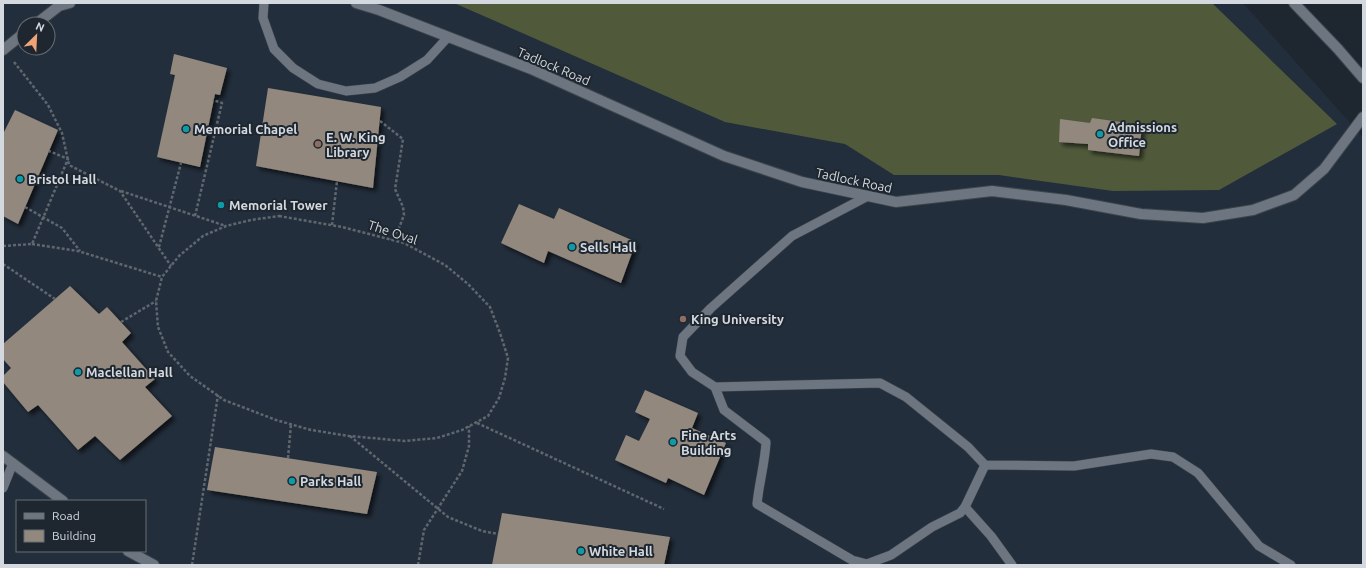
<svg xmlns="http://www.w3.org/2000/svg" width="1366" height="568" font-family="Ubuntu,sans-serif">
<style>
.built{fill:#232e3c;fill-rule:evenodd}
.forest{fill:#505a3b}
.building{fill:#92887d;filter:url(#shadow)}
.lines{fill:none;stroke-linecap:round;stroke-linejoin:round}
.service-casing{stroke:#3d444b;stroke-width:10}
.minor-casing{stroke:#3d444b;stroke-width:12}
.tertiary-casing{stroke:#3d444b;stroke-width:12}
.path{stroke:#5f666e;stroke-width:2.5;stroke-dasharray:3 2;stroke-linecap:butt}
.service{stroke:#6c7580;stroke-width:9}
.minor{stroke:#6c7580;stroke-width:10}
.tertiary{stroke:#6c7580;stroke-width:10}
.culture-dot{fill:#0f9aa8;stroke:#1e262f;stroke-width:1.5}
.education-dot{fill:#8d6e63;stroke:#1e262f;stroke-width:1.5}
.labels{text-anchor:middle;stroke-width:4;stroke-linejoin:round;paint-order:stroke}
.street-label{font-size:13px;fill:#d4d9e0;stroke:#1e262f}
.poi-label{font-size:13px;font-weight:bold;fill:#d4d9e0;stroke:#1e262f;text-anchor:start}
</style>
<defs>
<filter id="shadow"><feDropShadow dx="3.5" dy="3.5" stdDeviation="2" flood-color="#0009"/></filter>
</defs>
<rect width="100%" height="100%" fill="#1e262f"/>
<!-- built -->
<path class="built" d="M3,3H1243L1363,137V565H3ZM24,24H48V48H24ZM17,501H145V551H17Z"/>
<!-- forest -->
<polygon class="forest" points="454,3 1212,3 1337,124 1219,190 1113,191 999,175 894,175 845,144 725,122"/>
<!-- building -->
<g class="building">
<polygon points="174,54 227,68 220,95 215,94 200,167 157,157 175,75 170,74"/>
<polygon points="268,88 381,107 373,188 256,166"/>
<polygon points="15,110 58,130 18,224 3,216 3,134"/>
<polygon points="1092,118 1142,125 1139,156 1088,150 1088,144 1059,142 1060,119 1090,123"/>
<polygon points="519,204 554,219 559,208 636,242 621,283 548,251 544,263 501,243"/>
<polygon points="70,286 99,314 107,307 131,333 122,342 155,379 145,387 172,416 120,460 95,436 78,450 38,405 28,412 3,382 3,376 11,368 3,359 3,344"/>
<polygon points="645,390 698,413 692,428 726,443 704,495 668,478 666,483 615,460 626,435 639,441 650,419 635,412"/>
<polygon points="215,447 377,472 367,514 207,490"/>
<polygon points="502,513 670,537 664,565 492,565"/>
</g>
<g class="lines">
<!-- service casing -->
<g class="service-casing">
<g id="service">
<polyline points="264,3 263,18 274,49 293,68 318,84 346,91 375,88 400,77 427,60 448,37"/>
<polyline points="868,196 792,236 711,308 683,337 680,356 692,372 715,387 880,383 906,397 968,447 985,465 1074,466 1151,454 1173,457 1198,473 1259,546 1291,565"/>
<path d="M715,387L724,410L766,442C765,463 759,483 757,504L852,560L867,564L891,555L932,527L960,513L965,507L985,465"/>
<polyline points="3,488 13,463"/>
<polyline points="965,507 991,536 1012,565"/>
</g>
</g>
<!-- minor casing -->
<g class="minor-casing">
<g id="minor">
<polyline points="356,3 379,10 531,69 724,156 802,182 896,202 992,191 1066,200 1141,214 1203,218 1253,210 1294,195 1324,169 1363,117"/>
<polyline points="36,24 59,6 70,3"/>
<polyline points="3,50 24,33"/>
<polyline points="3,456 63,501"/>
<polyline points="128,551 154,565"/>
</g>
</g>
<!-- tertiary casing -->
<g class="tertiary-casing">
<polyline id="tertiary" points="1294,3 1338,49 1363,78"/>
</g>
<!-- path -->
<g class="path">
<polyline points="14,62 48,105 62,133 69,165 120,191 171,266"/>
<polyline points="380,121 403,139 395,189 403,207 404,215 399,228 391,240"/>
<polyline points="121,191 226,226"/>
<polyline points="25,207 62,228 80,251"/>
<polyline points="195,216 222,103 213,100"/>
<polygon points="279,216 342,227 404,243 445,265 468,284 490,307 500,333 508,358 505,378 499,398 488,416 462,430 437,438 405,441 349,436 311,430 276,420 224,400 190,376 168,352 158,327 156,301 162,277 179,256 203,236 226,226 251,220"/>
<polyline points="332,225 337,181"/>
<polyline points="32,244 78,251 162,277"/>
<polyline points="3,246 32,244 68,159 49,151"/>
<polyline points="159,247 181,163"/>
<polyline points="3,264 55,299"/>
<polyline points="121,322 156,301"/>
<polyline points="477,423 664,509"/>
<polyline points="350,436 448,517 482,531 498,534"/>
<polyline points="288,458 291,424"/>
<polyline points="192,565 218,395"/>
<polyline points="418,565 424,530 462,471 469,446 469,426"/>
</g>
<!-- service -->
<use href="#service" class="service"/>
<!-- minor -->
<use href="#minor" class="minor"/>
<!-- tertiary -->
<use href="#tertiary" class="tertiary"/>
</g>
<!-- markers -->
<g class="culture-dot">
<circle cx="186" cy="129" r="4"/>
<circle cx="1100" cy="134" r="4"/>
<circle cx="20" cy="179" r="4"/>
<circle cx="221" cy="205" r="4"/>
<circle cx="572" cy="247" r="4"/>
<circle cx="78" cy="372" r="4"/>
<circle cx="673" cy="442" r="4"/>
<circle cx="292" cy="481" r="4"/>
<circle cx="581" cy="551" r="4"/>
</g>
<g class="education-dot">
<circle cx="318" cy="144" r="4"/>
<circle cx="683" cy="319" r="4"/>
</g>
<g class="labels">
<!-- street labels -->
<g class="street-label">
<text transform="translate(554 66) rotate(23)" y="5">Tadlock Road</text>
<text transform="translate(854 180) rotate(12)" y="5">Tadlock Road</text>
<text transform="translate(393 232) rotate(18)" y="5">The Oval</text>
</g>
<!-- poi labels -->
<g class="poi-label">
<text x="1108" y="132">Admissions<tspan x="1108" dy="15">Office</tspan></text>
<text x="194" y="134">Memorial Chapel</text>
<text x="326" y="142">E. W. King<tspan x="326" dy="15">Library</tspan></text>
<text x="28" y="184">Bristol Hall</text>
<text x="229" y="210">Memorial Tower</text>
<text x="580" y="252">Sells Hall</text>
<text x="691" y="324">King University</text>
<text x="86" y="377">Maclellan Hall</text>
<text x="681" y="440">Fine Arts<tspan x="681" dy="15">Building</tspan></text>
<text x="300" y="486">Parks Hall</text>
<text x="589" y="556">White Hall</text>
</g>
</g>
<!-- border -->
<rect width="1366" height="568" fill="none" stroke="#d4d9e0" stroke-width="8"/>
<!-- legend -->
<rect x="16" y="500" width="130" height="52" fill="#1e262f" stroke="#676e76"/>
<rect x="24" y="513" width="20" height="6" fill="#6c7580" stroke="#676e76"/>
<text x="52" y="520" font-size="12" fill="#d4d9e0">Road</text>
<rect x="24" y="530" width="20" height="12" fill="#92887d" stroke="#676e76"/>
<text x="52" y="540" font-size="12" fill="#d4d9e0">Building</text>
<!-- north arrow -->
<g transform="translate(36 36) rotate(24)"><circle r="19" fill="#1e262f" stroke="#676e76"/>
<path d="M0-3L7 15L0 10L-7 15Z" fill="#efa377"/>
<text y="-6" font-size="11" font-weight="bold" text-anchor="middle" fill="#d4d9e0">N</text>
</g>
</svg>
